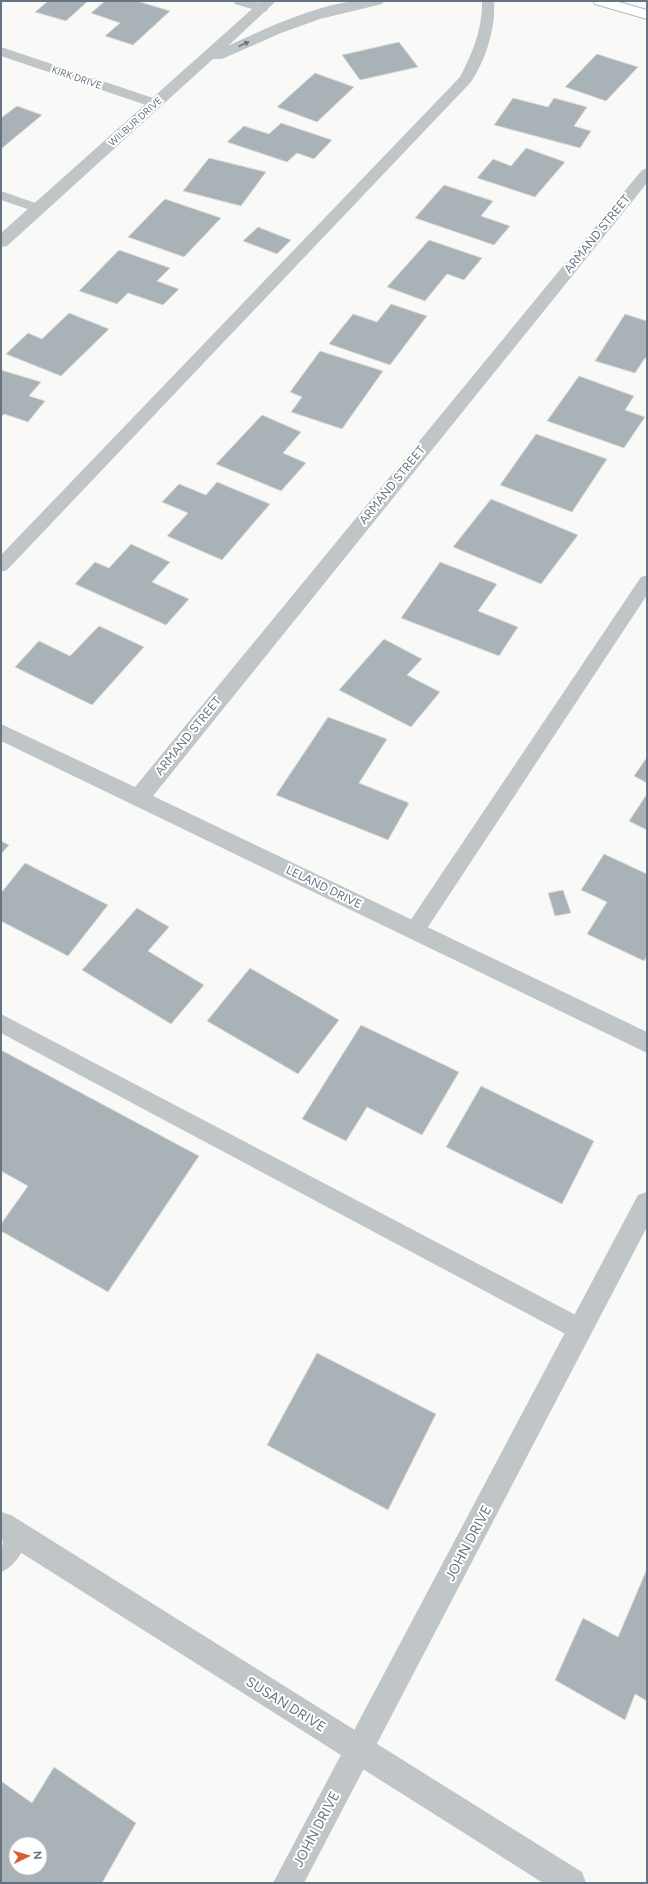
<svg xmlns="http://www.w3.org/2000/svg" width="648" height="1884" font-family="Figtree,sans-serif">
<style>
.building{fill:#a9b2b7;stroke:#dbdbd9;fill-rule:evenodd}
.lines{fill:none;stroke-linecap:round;stroke-linejoin:round}
.secondary-casing{stroke:#b5babf;stroke-width:2}
.service{fill:#c0c5c8;fill-rule:evenodd}
.minor{fill:#c0c5c8;fill-rule:evenodd}
.tertiary{fill:#c0c5c8;fill-rule:evenodd}
.secondary{fill:#fff;fill-rule:evenodd}
.oneway{fill:#6a7884}
.labels{text-anchor:middle;stroke-width:4;stroke-linejoin:round;paint-order:stroke}
.far-street-label{font-size:10px;fill:#657480;stroke:#fff}
.street-label{font-size:12px;fill:#657480;stroke:#fff}
.near-street-label{font-size:14px;fill:#657480;stroke:#fff}
</style>
<rect width="100%" height="100%" fill="#f9f9f7"/>
<!-- building -->
<g class="building">
<polygon points="48,1 88,1 66,21 35,12"/>
<polygon points="105,1 137,1 170,11 133,45 105,36 120,23 91,13"/>
<polygon points="399,42 418,67 360,80 342,55"/>
<polygon points="597,54 638,67 606,101 565,87"/>
<polygon points="315,73 354,87 317,122 277,107"/>
<polygon points="513,98 548,107 554,98 587,107 574,126 591,131 580,148 494,125"/>
<polygon points="17,106 42,115 1,149 1,118"/>
<polygon points="281,123 332,140 314,159 297,153 287,162 227,142 244,126 269,134"/>
<polygon points="526,148 565,162 535,197 477,178 493,159 511,166"/>
<polygon points="209,158 266,172 241,206 183,191"/>
<polygon points="444,185 493,201 481,216 510,226 494,245 415,218"/>
<polygon points="165,199 221,218 184,257 128,237"/>
<polygon points="258,227 291,240 277,254 243,241"/>
<polygon points="429,240 482,258 464,280 447,274 425,301 387,287"/>
<polygon points="119,250 170,268 157,281 179,289 163,305 128,293 117,304 79,291"/>
<polygon points="391,304 427,316 390,365 329,344 353,314 377,322"/>
<polygon points="69,313 109,329 61,376 6,354 28,333 42,339"/>
<polygon points="625,314 647,321 647,358 645,358 635,373 595,361"/>
<polygon points="320,351 383,371 342,429 291,412 302,397 290,392"/>
<polygon points="1,370 41,382 29,396 45,401 28,422 4,414 1,418"/>
<polygon points="579,376 634,396 625,410 645,417 624,448 547,421"/>
<polygon points="262,415 301,432 283,453 306,463 281,491 216,464"/>
<polygon points="536,434 607,459 572,512 500,485"/>
<polygon points="217,482 270,504 222,560 167,536 188,513 162,502 179,484 206,495"/>
<polygon points="491,499 578,535 541,584 453,547"/>
<polygon points="131,544 170,562 152,582 189,599 166,625 75,584 95,562 109,568"/>
<polygon points="440,562 497,584 478,611 518,627 499,656 401,618"/>
<polygon points="99,626 144,647 92,705 15,667 39,641 70,656"/>
<polygon points="384,639 422,659 407,675 440,692 411,727 339,690"/>
<polygon points="328,717 387,739 359,783 409,803 388,840 276,795"/>
<polygon points="647,757 647,783 634,776"/>
<polygon points="647,794 647,830 629,821"/>
<polygon points="1,841 9,845 1,854"/>
<polygon points="604,854 647,874 647,956 644,961 587,934 607,902 581,890"/>
<polygon points="25,863 108,905 68,956 1,921 1,893"/>
<polygon points="563,890 571,913 555,916 548,893"/>
<polygon points="137,908 169,927 148,951 204,985 171,1024 82,970"/>
<polygon points="250,968 339,1020 298,1074 207,1021"/>
<polygon points="361,1025 459,1072 422,1135 367,1107 346,1141 302,1119"/>
<polygon points="1,1050 199,1156 108,1292 1,1231 1,1224 28,1186 1,1171"/>
<polygon points="481,1086 594,1141 562,1204 446,1147"/>
<polygon points="317,1353 436,1414 388,1510 267,1445"/>
<polygon points="647,1569 647,1701 635,1694 625,1720 555,1680 583,1618 618,1637"/>
<path d="M54,1767L136,1823L102,1883H1V1781L32,1803ZM16,1844H40V1868H16Z"/>
</g>
<g class="lines">
<!-- secondary casing -->
<g class="secondary-casing">
<polygon id="secondary" points="593,1 615,1 647,10 647,19 595,4"/>
</g>
<!-- service -->
<g class="service">
<path d="M234,1C244,1 262,0 268,8L267,11L262,12L235,4Z"/>
<path d="M482,1H494C496,27 486,60 471,82L7,570L1,572V555L460,77C472,54 483,28 482,1Z"/>
<polygon points="1,191 44,206 46,209 44,212 39,213 1,200"/>
<polygon points="647,575 647,595 422,936 415,938 408,936 405,930 408,924 641,577"/>
<polygon points="1,1014 589,1322 592,1330 589,1338 581,1341 573,1338 1,1033"/>
<path d="M17,1524L26,1527L29,1536C24,1550 15,1567 1,1572C1,1553 0,1533 17,1524Z"/>
</g>
<!-- minor -->
<g class="minor">
<polygon points="1,47 159,100 161,103 159,106 149,106 1,56"/>
<polygon points="647,168 647,183 153,796 647,1032 647,1053 1,741 1,724 135,787 642,170"/>
<polygon points="647,1192 647,1227 304,1883 273,1883 638,1195"/>
</g>
<!-- tertiary -->
<g class="tertiary">
<path d="M261,1H276L228,46C266,28 312,7 353,1C363,0 374,1 384,1L382,4L320,19L281,33L222,59H213L7,246L1,247V233Z"/>
<polygon points="1,1512 11,1515 582,1872 586,1883 543,1883 1,1540"/>
</g>
<!-- secondary -->
<use href="#secondary" class="secondary"/>
</g>
<!-- one-way arrows -->
<defs><path id="oneway-solid" d="M-6-.8H1V-3.2L6.5 0L1 3.2V.8H-6Z"/></defs>
<use class="oneway" href="#oneway-solid" transform="translate(244 44) rotate(-25)"/>
<g class="labels">
<!-- far-street labels -->
<g class="far-street-label">
<text transform="translate(77 77) rotate(19)" y="4">KIRK DRIVE</text>
<text transform="translate(135 121) rotate(-42)" y="4">WILBUR DRIVE</text>
</g>
<!-- street labels -->
<g class="street-label">
<text transform="translate(597 234) rotate(-51)" y="4">ARMAND STREET</text>
<text transform="translate(392 485) rotate(-51)" y="4">ARMAND STREET</text>
<text transform="translate(188 736) rotate(-51)" y="4">ARMAND STREET</text>
<text transform="translate(324 887) rotate(26)" y="4">LELAND DRIVE</text>
</g>
<!-- near-street labels -->
<g class="near-street-label">
<text transform="translate(468 1543) rotate(-62)" y="5">JOHN DRIVE</text>
<text transform="translate(286 1704) rotate(32)" y="5">SUSAN DRIVE</text>
<text transform="translate(316 1829) rotate(-62)" y="5">JOHN DRIVE</text>
</g>
</g>
<!-- border -->
<rect width="648" height="1884" fill="none" stroke="#657480" stroke-width="4"/>
<!-- north arrow -->
<g transform="translate(28 1856) rotate(85)"><circle r="19" fill="#ffffff" stroke="#c1c7cc"/>
<path d="M0-3L7 15L0 10L-7 15Z" fill="#dd5d33"/>
<text y="-6" font-size="11" font-weight="bold" text-anchor="middle" fill="#657480">N</text>
</g>
</svg>
